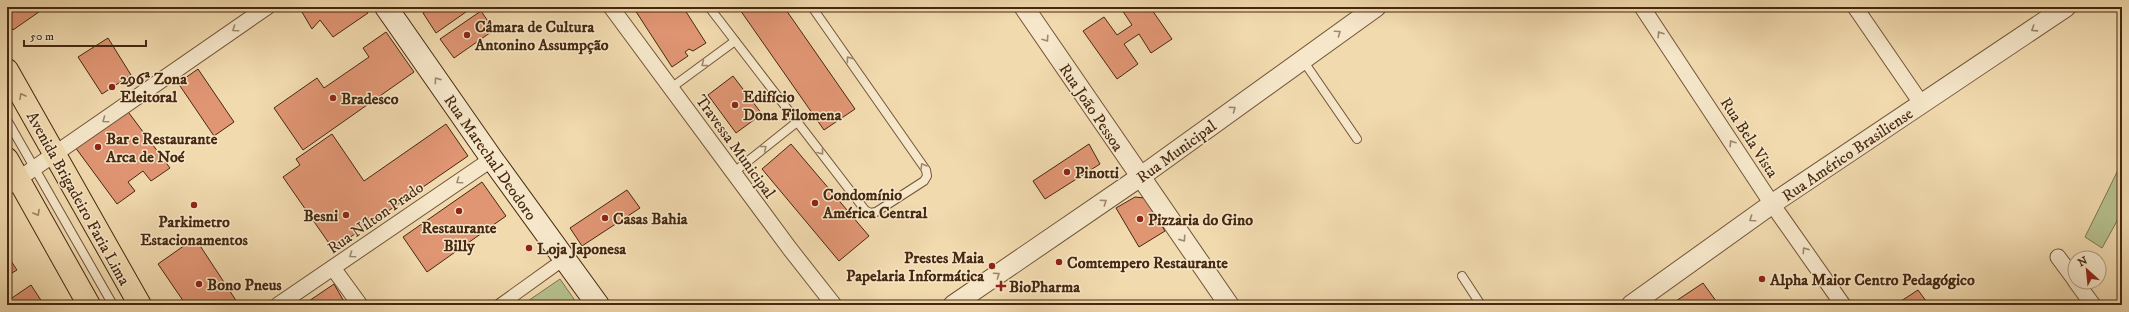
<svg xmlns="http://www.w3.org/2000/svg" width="2129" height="312" font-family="'IM FELL DW Pica',serif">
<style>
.green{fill:#b6c18e;stroke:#7e744f}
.building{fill:#e09573;stroke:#462810}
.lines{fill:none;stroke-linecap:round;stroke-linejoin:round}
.service-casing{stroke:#715438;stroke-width:10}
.pedestrian-casing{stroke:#715438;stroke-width:14}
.minor-casing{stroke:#715438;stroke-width:17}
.tertiary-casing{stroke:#715438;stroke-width:21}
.secondary-casing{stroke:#462810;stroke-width:24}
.primary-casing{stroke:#462810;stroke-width:24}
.service{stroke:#f6e7ca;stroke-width:8}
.pedestrian{stroke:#f6e7ca;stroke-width:12}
.minor{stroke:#f6e7ca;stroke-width:15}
.tertiary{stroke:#f6e7ca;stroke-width:19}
.secondary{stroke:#f6e7ca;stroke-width:22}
.primary{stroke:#f1daae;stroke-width:22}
.oneway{stroke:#9e886d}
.oneway2{stroke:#9c815f}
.poi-dot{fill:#8f2418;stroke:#f6e7ca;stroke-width:1.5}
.labels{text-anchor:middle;stroke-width:3;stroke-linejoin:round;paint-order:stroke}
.poi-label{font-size:16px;font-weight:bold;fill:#462810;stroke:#f6e7ca;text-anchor:start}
.street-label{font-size:16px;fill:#462810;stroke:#f6e7ca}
</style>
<rect width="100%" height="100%" fill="#f1daae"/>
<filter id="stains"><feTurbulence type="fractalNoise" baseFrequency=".005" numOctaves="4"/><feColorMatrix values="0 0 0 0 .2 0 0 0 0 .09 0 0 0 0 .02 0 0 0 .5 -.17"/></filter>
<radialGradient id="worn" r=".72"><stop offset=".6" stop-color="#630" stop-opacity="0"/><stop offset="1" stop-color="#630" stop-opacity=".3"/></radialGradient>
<!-- green -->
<g class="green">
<polygon points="2122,162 2122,212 2102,248 2085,237"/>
<polygon points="560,279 578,305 522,305"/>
</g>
<!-- building -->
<g class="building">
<polygon points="7,7 46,7 13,30 7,21"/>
<polygon points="299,7 364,7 368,13 333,37 320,20 312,29"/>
<polygon points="432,7 473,7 436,33 423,13"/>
<polygon points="633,7 683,7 706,43 693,51 689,49 685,52 688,56 672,67"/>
<polygon points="738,7 784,7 855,109 824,130"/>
<polygon points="1120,7 1150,7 1172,39 1151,53 1139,34 1124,44 1138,64 1117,79 1083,31 1104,17 1117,35 1132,25"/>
<polygon points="481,11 494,30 454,58 440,39"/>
<polygon points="386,32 414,72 303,150 274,108 317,78 324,88 369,57 363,48"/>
<polygon points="108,38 131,75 102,94 78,57"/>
<polygon points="198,69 234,122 214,136 178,83"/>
<polygon points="733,76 762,114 736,133 708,95"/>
<polygon points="126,109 170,168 151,181 143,171 128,182 135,191 117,204 75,147"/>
<polygon points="446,124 468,156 333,249 283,177 300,165 296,159 332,134 364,181"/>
<polygon points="791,144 869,236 839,261 762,169"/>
<polygon points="1089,144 1100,164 1045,199 1033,181"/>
<polygon points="482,182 506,216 427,272 403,237"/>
<polygon points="627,190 640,208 582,246 570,228"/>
<polygon points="1135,197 1145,198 1165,231 1139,247 1116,208"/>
<polygon points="195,238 239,305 186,305 158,264"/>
<polygon points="7,255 17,270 7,276"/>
<polygon points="1703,283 1719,305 1670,305"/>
<polygon points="334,284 346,305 303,305"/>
<polygon points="31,285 44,305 7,305 7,297 9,300"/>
<polygon points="1918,290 1929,305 1895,305"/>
</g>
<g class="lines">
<!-- service casing -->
<g class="service-casing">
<g id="service">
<polyline points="709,7 865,210 870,213 876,212 924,181 927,176 926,170 812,7"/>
<polyline points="1302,59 1357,139"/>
<polyline points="671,88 735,41"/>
<polyline points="7,120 113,305"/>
<polyline points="733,173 797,122"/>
<polyline points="1462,276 1481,305"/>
</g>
</g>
<!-- pedestrian casing -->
<g class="pedestrian-casing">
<polyline id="pedestrian" points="500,305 564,259"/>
</g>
<!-- minor casing -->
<g class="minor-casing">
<g id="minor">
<polyline points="611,7 790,249 834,305"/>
<polyline points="1642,7 1772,204 1843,305"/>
<polyline points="1855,7 1921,103"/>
<polyline points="7,187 267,7"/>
<polyline points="2058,257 2075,280"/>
<polyline points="333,268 360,305"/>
<polyline points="2076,282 2093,305"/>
<polyline points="278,305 492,159"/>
</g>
</g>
<!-- tertiary casing -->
<g class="tertiary-casing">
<g id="tertiary">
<polyline points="1024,7 1229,305"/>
<polyline points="953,305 1140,177 1376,7"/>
<polyline points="1631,305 1772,204 2066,7"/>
</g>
</g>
<!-- secondary casing -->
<g class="secondary-casing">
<polyline id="secondary" points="386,7 492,159 598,305"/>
</g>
<!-- primary casing -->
<g class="primary-casing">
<g id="primary">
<polyline points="7,70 140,305"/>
<polyline points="7,159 89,305"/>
</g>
</g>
<!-- service -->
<use href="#service" class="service"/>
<!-- pedestrian -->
<use href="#pedestrian" class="pedestrian"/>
<!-- minor -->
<use href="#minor" class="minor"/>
<!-- tertiary -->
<use href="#tertiary" class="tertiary"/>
<!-- secondary -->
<use href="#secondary" class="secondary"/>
<!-- primary -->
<use href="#primary" class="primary"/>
</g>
<!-- one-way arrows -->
<defs><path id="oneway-chevron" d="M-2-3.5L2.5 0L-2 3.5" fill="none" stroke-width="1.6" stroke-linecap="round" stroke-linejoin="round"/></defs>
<g class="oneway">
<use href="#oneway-chevron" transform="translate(235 29) rotate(145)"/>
<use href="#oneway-chevron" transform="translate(2034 29) rotate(147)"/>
<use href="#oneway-chevron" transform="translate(1338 33) rotate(-35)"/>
<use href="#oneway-chevron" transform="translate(1660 34) rotate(-123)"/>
<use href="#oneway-chevron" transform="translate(1046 39) rotate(56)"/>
<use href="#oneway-chevron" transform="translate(849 59) rotate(-125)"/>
<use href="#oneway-chevron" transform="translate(704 64) rotate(143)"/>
<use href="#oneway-chevron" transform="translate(437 80) rotate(-125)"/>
<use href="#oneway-chevron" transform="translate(1233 109) rotate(-36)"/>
<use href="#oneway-chevron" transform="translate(105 120) rotate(145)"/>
<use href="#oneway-chevron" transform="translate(1732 143) rotate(-123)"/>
<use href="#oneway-chevron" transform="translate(764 148) rotate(-39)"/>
<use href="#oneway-chevron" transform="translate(821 152) rotate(52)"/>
<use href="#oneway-chevron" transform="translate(923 166) rotate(-121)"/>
<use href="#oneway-chevron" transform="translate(459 181) rotate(145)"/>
<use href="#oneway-chevron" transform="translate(1104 202) rotate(-34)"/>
<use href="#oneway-chevron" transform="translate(1752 219) rotate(145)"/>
<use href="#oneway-chevron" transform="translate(1183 239) rotate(55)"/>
<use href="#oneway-chevron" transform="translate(1805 250) rotate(-125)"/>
<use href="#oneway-chevron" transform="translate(352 255) rotate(145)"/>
<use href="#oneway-chevron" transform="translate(997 275) rotate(-34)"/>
</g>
<g class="oneway2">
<use href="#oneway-chevron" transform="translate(22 96) rotate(-119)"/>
<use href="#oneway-chevron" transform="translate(37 213) rotate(61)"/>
</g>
<!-- markers -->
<g class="poi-dot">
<circle cx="467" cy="35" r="4"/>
<circle cx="112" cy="87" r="4"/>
<circle cx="333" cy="98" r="4"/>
<circle cx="735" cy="105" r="4"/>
<circle cx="98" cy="147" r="4"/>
<circle cx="1067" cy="172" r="4"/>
<circle cx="815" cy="203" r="4"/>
<circle cx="194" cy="205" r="4"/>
<circle cx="459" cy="211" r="4"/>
<circle cx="346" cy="215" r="4"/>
<circle cx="605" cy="218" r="4"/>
<circle cx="1140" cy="219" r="4"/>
<circle cx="529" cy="248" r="4"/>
<circle cx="1059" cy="262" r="4"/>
<circle cx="992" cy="266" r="4"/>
<circle cx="1762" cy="279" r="4"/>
<circle cx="199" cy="284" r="4"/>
<path d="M999 280h4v4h4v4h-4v4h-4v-4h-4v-4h4z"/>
</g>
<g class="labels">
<!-- poi labels -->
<g class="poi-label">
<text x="475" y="32">Câmara de Cultura<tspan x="475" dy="18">Antonino Assumpção</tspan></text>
<text x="120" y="84">296ª Zona<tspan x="120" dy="18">Eleitoral</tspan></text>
<text x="743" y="102">Edifício<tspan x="743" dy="18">Dona Filomena</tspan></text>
<text x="341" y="104">Bradesco</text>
<text x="106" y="144">Bar e Restaurante<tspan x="106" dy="18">Arca de Noé</tspan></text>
<text x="1075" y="178">Pinotti</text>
<text x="823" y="200">Condomínio<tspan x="823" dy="18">América Central</tspan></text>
<text x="338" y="221" text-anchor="end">Besni</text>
<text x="613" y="224">Casas Bahia</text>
<text x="1148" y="225">Pizzaria do Gino</text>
<text x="194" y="227" text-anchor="middle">Parkimetro<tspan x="194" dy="18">Estacionamentos</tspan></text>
<text x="459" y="233" text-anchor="middle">Restaurante<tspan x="459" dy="18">Billy</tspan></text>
<text x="537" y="254">Loja Japonesa</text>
<text x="984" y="263" text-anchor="end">Prestes Maia<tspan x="984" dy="18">Papelaria Informática</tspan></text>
<text x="1067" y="268">Comtempero Restaurante</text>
<text x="1770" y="285">Alpha Maior Centro Pedagógico</text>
<text x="207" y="290">Bono Pneus</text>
<text x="1009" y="292">BioPharma</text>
</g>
<!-- street labels -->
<g class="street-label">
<text transform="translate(1092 107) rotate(56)" y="6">Rua João Pessoa</text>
<text transform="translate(1750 137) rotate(57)" y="6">Rua Bela Vista</text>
<text transform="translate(736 146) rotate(54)" y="6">Travessa Municipal</text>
<text transform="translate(1176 151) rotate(-36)" y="6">Rua Municipal</text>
<text transform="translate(1847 154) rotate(-34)" y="6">Rua Américo Brasiliense</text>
<text transform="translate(491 157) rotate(55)" y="6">Rua Marechal Deodoro</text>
<text transform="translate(79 198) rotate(61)" y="6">Avenida Brigadeiro Faria Lima</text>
<text transform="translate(375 217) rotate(-35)" y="6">Rua Nílton Prado</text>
</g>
</g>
<!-- margin -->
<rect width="2129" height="312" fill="none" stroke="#f1daae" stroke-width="24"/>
<rect x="8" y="8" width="2113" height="296" fill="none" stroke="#462810" stroke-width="2"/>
<rect x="12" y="12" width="2105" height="288" fill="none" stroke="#462810"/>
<!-- north arrow -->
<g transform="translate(2087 270) rotate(333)"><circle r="19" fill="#f6e7ca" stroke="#b09b80"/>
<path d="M0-3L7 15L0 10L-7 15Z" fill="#8f2418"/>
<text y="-6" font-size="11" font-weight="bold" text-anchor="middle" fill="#462810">N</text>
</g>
<!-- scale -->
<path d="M24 40v6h122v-6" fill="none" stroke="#462810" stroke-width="2"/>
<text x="30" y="40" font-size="12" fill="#462810" stroke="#f6e7ca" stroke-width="3" paint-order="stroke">50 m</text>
<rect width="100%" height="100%" filter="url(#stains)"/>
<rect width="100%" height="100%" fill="url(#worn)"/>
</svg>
